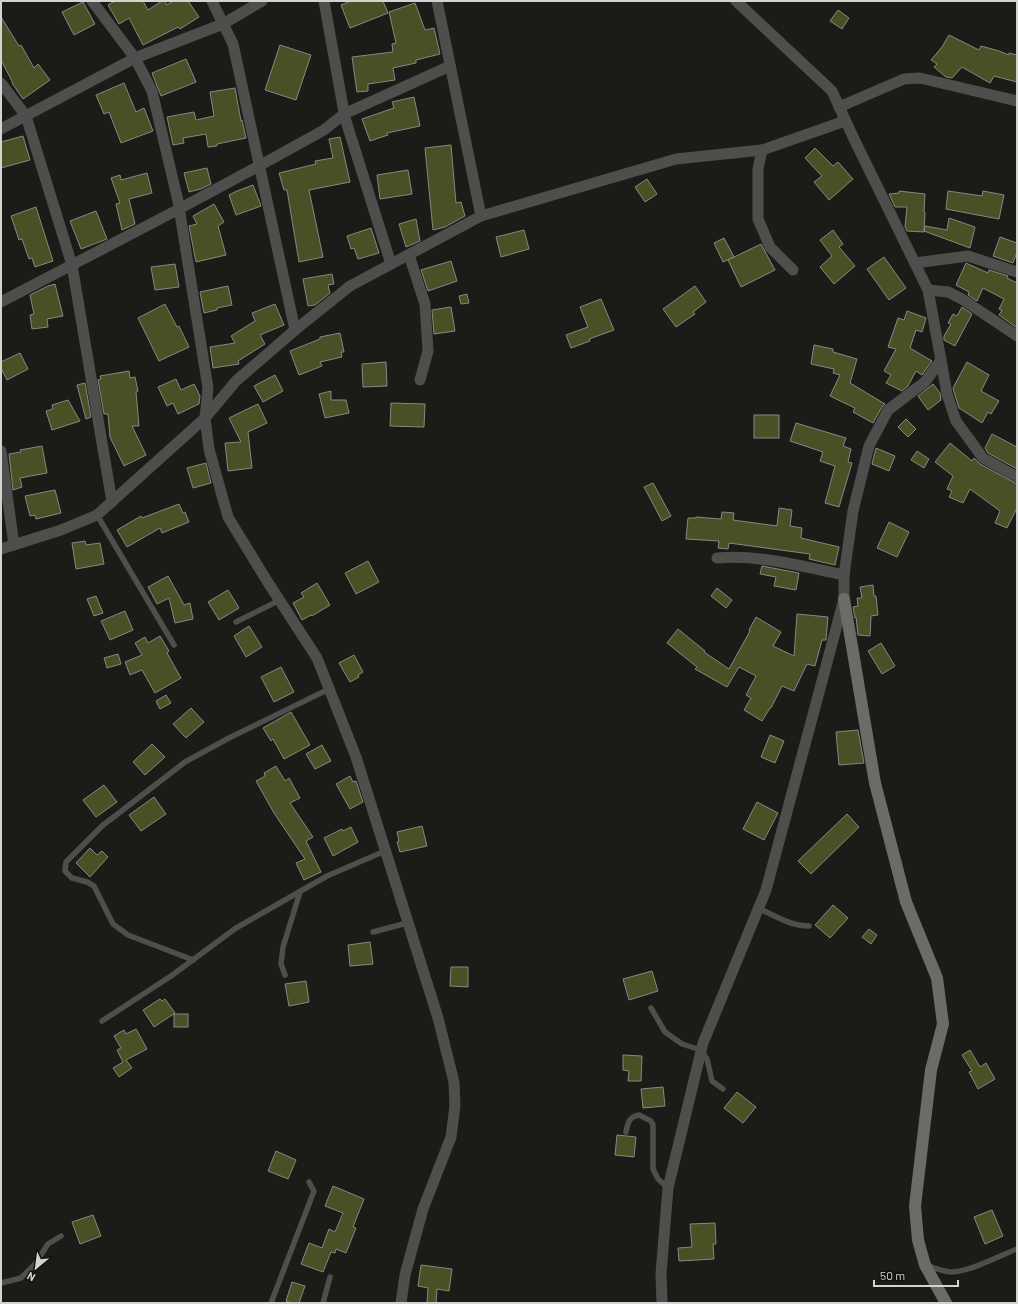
<svg xmlns="http://www.w3.org/2000/svg" width="1018" height="1304" font-family="Barlow,sans-serif">
<style>
.building{fill:#495026;stroke:#878884}
.lines{fill:none;stroke-linecap:round;stroke-linejoin:round}
.lane{stroke:#4e4f4d;stroke-width:5.5}
.street{stroke:#4e4f4d;stroke-width:11}
.secondary{stroke:#6b6c69;stroke-width:12}
</style>
<rect width="100%" height="100%" fill="#1b1b18"/>
<!-- building -->
<g class="building">
<polygon points="115,1 143,1 148,10 162,1 165,1 167,5 173,1 188,1 199,17 180,29 178,27 143,45 129,18 119,24 108,5"/>
<polygon points="351,1 383,1 388,13 350,28 341,5"/>
<polygon points="83,2 95,24 74,35 62,12"/>
<polygon points="415,3 425,30 434,28 440,54 416,60 416,63 393,68 395,80 368,84 368,91 357,92 352,57 393,52 392,44 396,43 389,12"/>
<polygon points="838,10 849,18 842,29 830,21"/>
<polygon points="1,17 19,46 21,45 34,68 38,64 50,80 23,99 12,83 13,83 1,60"/>
<polygon points="949,35 979,50 981,46 999,51 1009,55 1009,53 1017,55 1017,82 994,76 990,83 962,67 952,78 946,77 934,67 937,64 931,60 942,47"/>
<polygon points="280,45 311,55 296,100 265,90"/>
<polygon points="186,59 196,82 161,96 152,73"/>
<polygon points="124,83 136,112 144,108 153,131 121,143 109,112 104,114 96,95"/>
<polygon points="235,88 241,121 242,120 246,138 217,144 217,146 208,147 206,134 183,138 184,143 173,145 167,117 194,112 196,120 214,116 210,92"/>
<polygon points="414,97 420,126 387,133 388,135 370,141 362,119 394,108 392,102"/>
<polygon points="23,136 30,160 1,168 1,142"/>
<polygon points="340,137 350,182 309,190 323,257 299,262 287,190 284,190 279,173 316,164 315,161 333,158 329,139"/>
<polygon points="451,145 456,203 461,202 465,216 445,227 433,230 425,148"/>
<polygon points="815,148 833,166 838,162 853,179 829,200 814,182 822,176 805,158"/>
<polygon points="207,168 211,184 201,189 189,192 184,173"/>
<polygon points="408,170 412,194 380,199 377,175"/>
<polygon points="147,173 152,193 129,199 135,224 122,230 116,204 120,203 111,178 120,175 121,180"/>
<polygon points="647,179 657,194 645,202 635,187"/>
<polygon points="253,185 261,206 236,215 229,195 237,191"/>
<polygon points="899,191 925,194 924,212 925,212 924,232 907,231 905,227 907,207 895,207 889,194 899,193"/>
<polygon points="948,191 982,196 983,191 1004,195 999,219 946,209"/>
<polygon points="214,204 224,222 218,226 226,255 196,262 189,226 197,224 193,216"/>
<polygon points="36,207 53,261 35,267 32,258 29,259 22,239 19,240 11,216"/>
<polygon points="96,211 107,239 81,249 70,221"/>
<polygon points="949,218 975,227 970,248 924,231 925,226 947,230"/>
<polygon points="416,219 420,241 406,247 399,224"/>
<polygon points="371,228 379,253 358,259 354,248 351,249 347,236"/>
<polygon points="524,230 529,249 501,257 496,237"/>
<polygon points="833,230 843,244 839,247 855,266 834,284 820,267 832,256 820,240"/>
<polygon points="1000,237 1017,243 1017,252 1013,263 993,256"/>
<polygon points="724,238 734,257 723,262 714,243"/>
<polygon points="761,244 775,270 741,287 728,260"/>
<polygon points="884,257 906,288 889,300 867,269"/>
<polygon points="451,261 457,281 428,291 421,270"/>
<polygon points="966,263 988,273 989,270 1008,276 1007,278 1017,283 1017,328 999,315 1002,310 999,309 1004,299 983,288 977,301 968,295 969,292 956,285"/>
<polygon points="175,264 179,287 155,290 151,267"/>
<polygon points="332,274 334,284 328,285 330,293 315,305 308,306 303,279"/>
<polygon points="55,284 63,316 47,319 48,327 32,329 30,315 34,314 30,295 48,286"/>
<polygon points="228,286 232,305 217,308 217,310 204,313 200,292"/>
<polygon points="695,286 706,302 693,312 695,314 676,327 663,309"/>
<polygon points="467,294 469,303 461,304 459,296"/>
<polygon points="601,299 614,330 589,339 590,341 571,348 566,335 588,327 580,307"/>
<polygon points="165,304 177,327 179,326 189,347 159,361 138,318"/>
<polygon points="275,304 284,325 260,335 265,344 238,361 239,364 213,368 210,347 235,343 231,336 255,321 252,313"/>
<polygon points="451,307 455,331 434,334 432,310"/>
<polygon points="962,307 972,314 955,346 944,340 944,336 951,324 948,323 953,314 957,316"/>
<polygon points="907,311 926,318 922,332 916,330 910,348 932,361 922,375 916,371 908,386 902,391 886,383 891,375 884,371 896,349 888,347 898,318 904,320"/>
<polygon points="340,333 344,352 341,352 342,357 320,362 322,366 299,375 290,351 320,339 320,337"/>
<polygon points="814,345 833,349 833,352 857,359 850,383 885,404 882,407 873,423 853,412 855,408 830,396 840,375 833,373 834,369 811,364"/>
<polygon points="20,353 28,369 7,380 1,368 1,362"/>
<polygon points="386,362 387,386 363,387 362,364"/>
<polygon points="967,362 989,375 981,391 999,401 991,414 988,412 982,423 959,408 954,392 953,388"/>
<polygon points="129,371 130,378 135,377 138,391 136,392 139,426 132,426 146,455 124,466 110,437 108,414 104,414 98,380 101,379 100,376"/>
<polygon points="275,375 283,391 263,402 254,386"/>
<polygon points="176,379 181,390 194,384 200,396 199,404 178,414 173,403 167,406 158,387"/>
<polygon points="85,383 91,417 86,419 77,385"/>
<polygon points="933,384 940,393 941,400 928,410 918,396"/>
<polygon points="331,391 331,400 346,400 349,413 325,418 319,394"/>
<polygon points="68,400 80,421 52,430 46,411 53,409 52,405"/>
<polygon points="391,403 425,404 424,427 390,426"/>
<polygon points="258,404 267,423 248,432 252,468 228,471 225,443 241,442 229,418"/>
<rect x="754" y="415" width="25" height="23"/>
<polygon points="906,419 916,429 908,437 898,427"/>
<polygon points="796,423 846,438 843,446 851,449 848,462 852,463 839,507 825,503 835,466 820,461 823,452 790,441"/>
<polygon points="992,434 1017,447 1017,469 988,453 985,448"/>
<polygon points="950,443 972,461 974,458 980,464 1017,484 1017,508 1007,528 995,523 1000,511 970,489 963,503 949,497 952,491 947,489 953,476 935,462"/>
<polygon points="42,446 47,473 20,478 22,487 13,490 9,454 21,452 20,450"/>
<polygon points="876,448 895,456 889,471 872,464"/>
<polygon points="917,451 929,459 924,468 911,460"/>
<polygon points="206,463 211,483 193,488 187,468"/>
<polygon points="653,483 671,516 662,521 644,487"/>
<polygon points="55,490 61,513 36,519 35,515 30,516 25,496"/>
<polygon points="179,504 183,513 185,512 189,522 162,533 160,528 127,547 117,530 141,516 142,518"/>
<polygon points="779,508 792,510 790,526 802,528 801,538 839,547 835,565 809,559 810,554 729,543 728,549 718,548 719,541 686,539 688,518 696,518 696,517 721,519 722,512 734,513 733,520 777,526"/>
<polygon points="889,522 909,532 897,557 877,548"/>
<polygon points="85,541 86,545 100,543 104,564 76,569 72,543"/>
<polygon points="368,561 379,582 356,594 345,573"/>
<polygon points="762,566 799,573 796,590 774,586 776,577 760,574"/>
<polygon points="168,576 184,605 190,603 193,619 175,623 169,598 157,604 148,587"/>
<polygon points="317,583 330,605 312,616 311,615 302,620 293,603 304,597 301,593"/>
<polygon points="873,585 874,596 876,596 878,615 871,616 870,636 858,635 856,617 855,618 853,607 858,606 857,598 862,598 860,587"/>
<polygon points="717,588 732,600 726,608 711,596"/>
<polygon points="228,590 239,608 219,620 208,602"/>
<polygon points="96,596 103,613 94,616 87,599"/>
<polygon points="125,611 133,630 110,640 101,621"/>
<polygon points="797,614 828,617 826,640 822,640 815,666 807,664 794,691 782,686 771,708 770,708 762,721 744,710 751,698 746,695 756,676 739,667 727,687 695,669 697,667 667,643 678,629 705,651 704,652 729,669 750,631 749,630 756,617 781,632 773,646 794,656"/>
<polygon points="249,626 262,647 246,657 234,636"/>
<polygon points="160,636 169,651 167,653 181,678 155,693 142,670 130,675 125,662 142,655 135,643 145,637 148,643"/>
<polygon points="881,643 895,666 882,674 868,651"/>
<polygon points="118,654 121,664 107,668 104,658"/>
<polygon points="354,655 363,672 358,675 359,677 350,682 339,663"/>
<polygon points="281,667 294,692 274,702 261,677"/>
<polygon points="166,695 171,703 160,709 156,701"/>
<polygon points="191,708 204,722 186,738 173,724"/>
<polygon points="291,712 310,745 284,759 273,739 271,741 263,728"/>
<polygon points="858,730 864,763 839,765 836,732"/>
<polygon points="770,735 784,741 775,763 761,757"/>
<polygon points="152,744 165,757 145,775 133,762"/>
<polygon points="322,745 331,761 315,769 306,754"/>
<polygon points="276,766 285,781 289,778 300,798 290,803 313,837 306,841 321,872 304,880 296,863 305,859 274,813 256,781 265,776 264,773"/>
<polygon points="350,776 353,782 356,781 363,802 350,809 336,784"/>
<polygon points="104,785 117,802 96,817 83,800"/>
<polygon points="154,797 166,814 141,831 129,815"/>
<polygon points="757,802 778,813 764,840 743,829"/>
<polygon points="847,814 859,827 811,874 798,861"/>
<polygon points="422,826 427,846 400,852 397,842 399,841 397,832"/>
<polygon points="351,827 358,842 333,856 324,838 342,829 343,831"/>
<polygon points="90,848 97,855 102,851 108,857 90,877 76,863"/>
<polygon points="833,905 848,918 830,938 815,925"/>
<polygon points="869,929 877,935 871,944 862,937"/>
<polygon points="370,942 373,964 350,966 348,945"/>
<polygon points="451,967 468,967 468,987 450,986"/>
<polygon points="652,971 658,991 629,1000 623,979"/>
<polygon points="306,981 309,1002 289,1006 285,984"/>
<polygon points="160,999 162,1001 165,999 175,1013 154,1027 143,1010"/>
<rect x="174" y="1014" width="14" height="13"/>
<polygon points="136,1029 147,1049 126,1060 132,1068 119,1077 113,1068 123,1062 117,1050 121,1048 114,1036 124,1030 126,1034"/>
<polygon points="970,1050 980,1067 986,1063 995,1079 978,1089 969,1072 972,1071 962,1055"/>
<polygon points="623,1055 642,1056 641,1081 628,1081 629,1071 623,1070"/>
<polygon points="663,1087 665,1106 643,1108 641,1089"/>
<polygon points="737,1092 756,1107 743,1123 724,1108"/>
<polygon points="617,1135 636,1137 634,1157 615,1155"/>
<polygon points="276,1151 296,1160 288,1179 268,1171"/>
<polygon points="333,1186 364,1199 353,1227 356,1228 346,1253 336,1249 335,1253 331,1252 323,1272 301,1264 309,1243 322,1248 329,1229 335,1232 343,1213 325,1206"/>
<polygon points="992,1210 1003,1236 985,1244 974,1217"/>
<polygon points="93,1215 101,1236 80,1244 72,1222"/>
<polygon points="715,1223 716,1244 713,1244 714,1259 679,1261 678,1248 692,1247 690,1224"/>
<polygon points="421,1265 452,1269 449,1291 437,1289 436,1303 427,1303 428,1288 418,1286"/>
<polygon points="292,1282 305,1286 299,1303 292,1303 286,1301"/>
</g>
<g class="lines">
<!-- lane -->
<g class="lane">
<polyline points="97,515 174,645"/>
<polyline points="236,622 280,600"/>
<path d="M758,908C775,916 791,926 809,926"/>
<polyline points="373,932 407,923"/>
<polyline points="193,960 128,935 113,924 94,886 87,882 72,878 65,871 66,862 102,826 185,762 229,738 329,689"/>
<polyline points="285,975 281,964 283,947 300,892"/>
<polyline points="651,1008 665,1032 682,1044 701,1050 707,1059 712,1081 723,1089"/>
<polyline points="102,1021 171,976 236,928 327,876 385,851"/>
<path d="M626,1132C628,1122 629,1117 639,1115L651,1121L653,1125V1169L658,1179L668,1188"/>
<path d="M928,1266C935,1268 944,1272 952,1272C971,1271 999,1256 1017,1249"/>
<polyline points="1,1283 21,1278 35,1264 48,1244 61,1236"/>
<polyline points="271,1303 314,1191 309,1182"/>
<polyline points="323,1303 330,1277"/>
</g>
<!-- street -->
<g class="street">
<polyline points="92,1 135,58 152,91 178,201 208,388 205,418 209,449 228,517 267,581 317,658 356,757 438,1018 454,1082 455,1106 451,1137 423,1209 405,1275 401,1303"/>
<polyline points="212,1 233,44 295,330"/>
<polyline points="324,1 345,118 391,264"/>
<polyline points="437,1 481,216"/>
<polyline points="1,83 26,116 72,265 112,502"/>
<polyline points="839,107 904,79 920,78 1017,101"/>
<polyline points="1,129 135,58 223,24 262,1"/>
<polyline points="762,150 758,169 758,219 770,247 793,270"/>
<polyline points="409,255 425,304 428,351 420,380"/>
<polyline points="915,263 968,256 1017,272"/>
<polyline points="928,290 948,292 962,299 1017,336"/>
<polyline points="1,302 179,209 259,166 324,130 344,114 450,66"/>
<polyline points="941,360 947,394 956,421 983,458 1017,477"/>
<polyline points="1,451 14,545"/>
<polyline points="1,549 61,530 97,515 205,418 236,381 295,330 350,286 481,216 676,159 762,150 845,121"/>
<path d="M717,558C759,554 804,567 844,575"/>
<polyline points="662,1303 661,1274 668,1188 703,1043 766,890 844,599 844,575 853,511 869,446 888,410 925,382 941,360 928,290 854,139 832,91 736,1"/>
</g>
<!-- secondary -->
<polyline class="secondary" points="844,599 875,783 906,902 937,978 943,1024 931,1070 915,1206 918,1240 925,1265 946,1303"/>
</g>
<!-- border -->
<rect width="1018" height="1304" fill="none" stroke="#d3d3d1" stroke-width="4"/>
<!-- north arrow -->
<g transform="translate(36 1268) rotate(209)" stroke="#12120f" stroke-width="3" paint-order="stroke">
<path d="M0-3L7 15L0 10L-7 15Z" fill="#d3d3d1"/>
<text y="-6" font-size="11" font-weight="bold" text-anchor="middle" fill="#d3d3d1">N</text>
</g>
<!-- scale -->
<path d="M874 1280v6h84v-6" fill="none" stroke="#d3d3d1" stroke-width="2"/>
<text x="880" y="1280" font-size="12" fill="#d3d3d1" stroke="#12120f" stroke-width="3" paint-order="stroke">50 m</text>
</svg>
